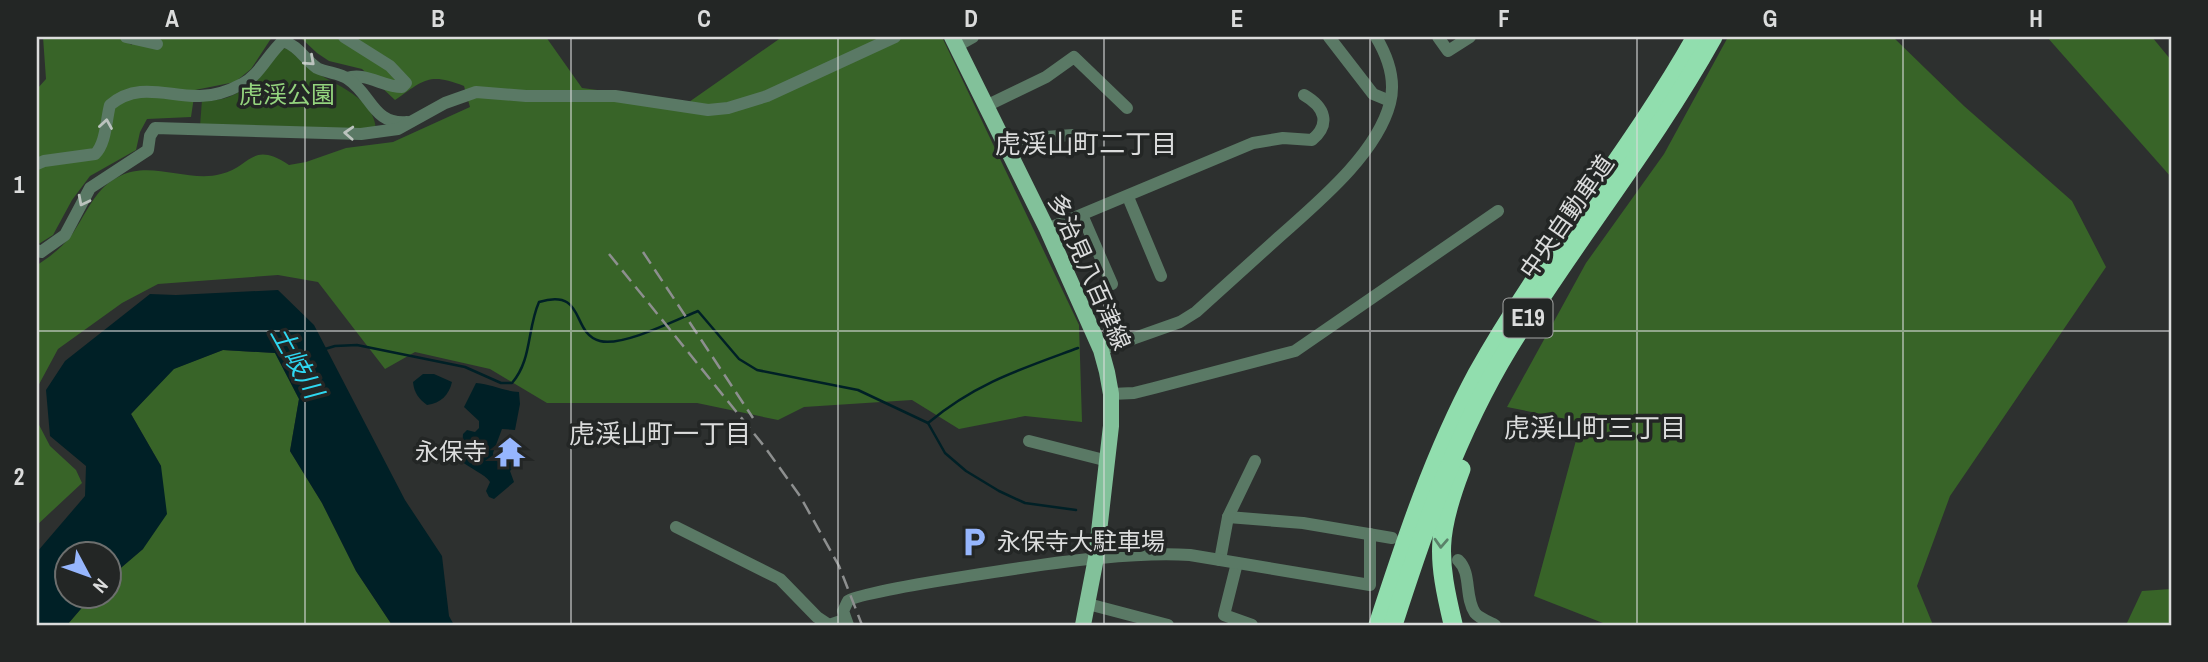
<svg xmlns="http://www.w3.org/2000/svg" width="2208" height="662" font-family="'Archivo Narrow','Noto Sans JP',sans-serif">
<style>
.green{fill:#305722}
.forest{fill:#386428}
.water{fill:#002026}
.lines{fill:none;stroke-linecap:round;stroke-linejoin:round}
.stream{stroke:#002026;stroke-width:2.5}
.minor{stroke:#5a7965;stroke-width:12}
.major{stroke:#82c19a;stroke-width:16}
.highway{stroke:#91deae;stroke-width:19}
.rail{stroke:#8d8f8f;stroke-width:2.5;stroke-dasharray:14 7;stroke-linecap:butt}
.oneway{stroke:#bbc3be}
.oneway2{stroke:#5a826a}
.grid{fill:none;stroke:#dbdcdc;stroke-width:2;stroke-opacity:0.55}
.labels{text-anchor:middle;stroke-width:7;stroke-linejoin:round;paint-order:stroke}
.shield{fill:#232625;stroke:#a4a5a5;stroke-width:2}
.shield-label{font-size:23px;font-weight:bold;fill:#dbdcdc}
.park-label{font-size:24px;fill:#94d47e;stroke:#232625}
.street-label{font-size:24px;fill:#dbdcdc;stroke:#232625}
.poi-label{font-size:24px;fill:#dbdcdc;stroke:#232625;text-anchor:end}
.neighbourhood-label{font-size:26px;fill:#dbdcdc;stroke:#232625}
.water-label{font-size:26px;font-style:italic;fill:#2ed7f1;stroke:#232625}
.neatline{fill:none;stroke:#dbdcdc;stroke-width:2.5}
.grid-label{font-size:23px;text-anchor:middle;font-weight:bold;fill:#dbdcdc}
</style>
<rect width="100%" height="100%" fill="#2d302f"/>
<!-- green -->
<path class="green" d="M287,48C294,54 301,61 308,67C330,84 376,96 376,131L200,126L202,100C241,104 258,75 282,49Z"/>
<!-- forest -->
<g class="forest">
<polygon points="43,37 117,37 132,45 132,37 272,37 251,69 235,82 195,90 191,117 147,119 140,132 136,150 90,176 72,200 53,235 37,245 37,89 46,79"/>
<path d="M300,37H546L582,88L689,102L782,37H942L1079,325L1082,422L1025,416L959,429L912,400L804,407L778,420L697,403H547L490,369L415,352L385,369L318,282L278,275L158,284L122,303L58,349L37,388V265C50,257 64,246 73,233C87,212 96,187 120,176C151,160 189,183 221,174C251,167 251,140 289,165L306,162L346,148L393,142L470,107L464,86C429,72 424,80 395,100L362,69L329,61L317,53Z"/>
<polygon points="1728,37 1893,37 1964,106 2072,201 2106,267 1950,496 1917,586 1933,625 1608,625 1534,596 1581,422 1507,407 1586,263 1664,154"/>
<polygon points="2047,37 2152,37 2171,60 2171,177"/>
<polygon points="223,350 275,353 299,399 290,451 322,503 356,571 392,625 67,625 92,596 108,596 109,578 143,549 161,466 131,414 173,369"/>
<polygon points="37,421 50,446 76,470 82,483 37,525"/>
<polygon points="2171,589 2171,625 2126,625 2142,591"/>
</g>
<!-- water -->
<g class="water">
<polygon points="278,290 314,325 405,500 442,556 449,616 454,625 392,625 356,571 322,503 290,451 299,399 275,353 223,350 174,369 131,414 161,466 167,514 143,549 109,578 108,554 66,554 66,596 92,596 67,625 37,625 37,552 85,496 86,466 50,436 46,390 65,361 150,294 176,295"/>
<path d="M423,374H434L452,382C449,395 441,403 427,405C419,399 414,393 413,382Z"/>
<path d="M476,383C491,384 503,391 519,392L520,404L515,430L502,429L493,453L494,460L502,463L509,461L515,465L510,471L514,482L494,499L489,497L486,491L490,482C485,474 469,468 461,461L463,434L467,430L475,432L479,428V421L464,407Z"/>
</g>
<g class="lines">
<!-- stream -->
<g class="stream">
<path d="M325,349L335,346L357,345L465,367L501,383H512C532,360 527,329 539,302C587,288 570,333 600,341C622,347 676,320 698,311L739,359L757,370L858,390L928,423L945,453L966,471L999,491L1025,503L1076,510"/>
<path d="M928,423C976,383 1021,369 1078,348"/>
</g>
<!-- minor -->
<g class="minor">
<polyline points="126,37 157,44"/>
<path d="M344,37L390,66L406,83L402,87C383,87 366,72 347,78"/>
<polyline points="1329,37 1373,94 1390,101"/>
<polyline points="1438,37 1448,51 1470,37"/>
<polyline points="957,46 973,37"/>
<polyline points="986,106 1046,77 1074,57 1127,108"/>
<polyline points="1003,140 1073,135"/>
<path d="M37,164L44,161L95,154C106,144 106,120 110,105C139,81 168,97 200,96C214,96 229,91 242,84C260,75 268,54 283,41C299,46 304,59 317,68C327,73 340,73 348,79C372,95 373,125 407,122"/>
<polyline points="1128,197 1161,276"/>
<polyline points="1082,215 1112,284"/>
<path d="M1047,229L1253,143L1283,138L1312,140C1331,124 1325,107 1304,95"/>
<polyline points="37,250 41,252 65,235 90,188 148,150 150,136 155,128 361,134 398,129 445,103 476,92 526,96 615,96 708,110 728,108 767,96 895,37"/>
<path d="M1101,350L1180,322L1196,312C1224,287 1251,262 1279,237C1317,203 1377,154 1390,103C1396,80 1388,57 1376,37"/>
<polyline points="1111,394 1134,393 1154,388 1295,351 1498,211"/>
<polyline points="1029,441 1108,461"/>
<polyline points="1228,517 1303,523 1392,538"/>
<polyline points="676,527 780,579 817,617 829,625 844,620"/>
<polyline points="1220,560 1228,517 1255,461"/>
<path d="M1458,560C1472,573 1464,596 1475,613C1479,618 1489,622 1495,625"/>
<polyline points="1237,563 1224,615 1252,625"/>
<polyline points="1088,604 1168,625"/>
<path d="M848,625L843,611C845,608 846,604 848,601C860,590 1070,560 1100,558C1130,555 1160,553 1190,555L1370,585V534"/>
</g>
<!-- major -->
<polyline class="major" points="952,37 1047,229 1101,350 1107,372 1111,394 1111,426 1096,558 1083,625"/>
<!-- highway -->
<g class="highway">
<path d="M1453,624C1437,557 1436,534 1461,469"/>
<path d="M1378,625C1406,539 1434,454 1477,374C1542,257 1630,154 1696,37"/>
<path d="M1393,625C1424,529 1456,434 1509,347C1574,241 1653,145 1713,37"/>
</g>
<!-- rail -->
<g class="rail">
<polyline points="643,252 753,418"/>
<polyline points="609,254 764,446 800,496 839,566 862,625"/>
</g>
</g>
<!-- one-way arrows -->
<defs><path id="oneway-chevron" d="M-2-3.5L2.5 0L-2 3.5" fill="none" stroke-width="1.6" stroke-linecap="round" stroke-linejoin="round" transform="scale(1.75)"/></defs>
<g class="oneway">
<use href="#oneway-chevron" transform="translate(310 61) rotate(42)"/>
<use href="#oneway-chevron" transform="translate(106 124) rotate(-81)"/>
<use href="#oneway-chevron" transform="translate(349 133) rotate(-177)"/>
<use href="#oneway-chevron" transform="translate(83 201) rotate(117)"/>
</g>
<use class="oneway2" href="#oneway-chevron" transform="translate(1441 543) rotate(93)"/>
<!-- grid -->
<path class="grid" d="M305,37V625M571,37V625M838,37V625M1104,37V625M1370,37V625M1637,37V625M1903,37V625M37,331H2171"/>
<!-- icons -->
<defs>
<g id="temple-bare" transform="scale(2.415)"><path d="M0-6L5-2H3V0L6.5 2.5H4V6H1.5V3h-3V6H-4V2.5H-6.5L-3 0V-2H-5Z" fill="#96b6fd" stroke="#232625" stroke-width="2.5" paint-order="stroke"/></g>
<g id="parking-bare" transform="scale(2.415)"><path d="M-3.5-5.5H1a3.5 3.5 0 0 1 0 7H-1V5.5H-3.5ZM-1-3.4V-.6H.8a1.4 1.4 0 0 0 0-2.8Z" fill="#96b6fd" stroke="#232625" stroke-width="2.5" paint-order="stroke"/></g>
</defs>
<g fill-rule="evenodd">
<use href="#temple-bare" x="510" y="452"/>
<use href="#parking-bare" x="974" y="542"/>
</g>
<g class="labels">
<!-- shield labels -->
<rect class="shield" x="1503.5" y="298.5" width="49" height="39" rx="5"/>
<g class="shield-label">
<text x="1528" y="326">E19</text>
</g>
<!-- park labels -->
<g class="park-label">
<text x="287" y="103">虎渓公園</text>
</g>
<!-- street labels -->
<g class="street-label">
<text transform="translate(1567 217) rotate(-55)" y="8">中央自動車道</text>
<text transform="translate(1089 272) rotate(66)" y="8">多治見八百津線</text>
</g>
<!-- poi labels -->
<g class="poi-label">
<text x="487" y="460">永保寺</text>
<text x="997" y="550" text-anchor="start">永保寺大駐車場</text>
</g>
<!-- neighbourhood labels -->
<g class="neighbourhood-label">
<text x="1086" y="153">虎渓山町二丁目</text>
<text x="1595" y="437">虎渓山町三丁目</text>
<text x="660" y="443">虎渓山町一丁目</text>
</g>
<!-- water labels -->
<g class="water-label">
<text transform="translate(297 362) rotate(61)" y="9">土岐川</text>
</g>
</g>
<!-- border -->
<rect width="2208" height="662" fill="none" stroke="#232625" stroke-width="77"/>
<!-- north arrow -->
<g transform="translate(88 575) rotate(131)"><circle r="33" fill="#232625" stroke="#6d6f6e" stroke-width="2"/>
<path d="M0-5L12 26L0 18L-12 26Z" fill="#96b6fd"/>
<text y="-10" font-size="19" font-weight="bold" text-anchor="middle" fill="#dbdcdc">N</text>
</g>
<rect x="38" y="38" width="2132" height="586" class="neatline"/>
<g class="grid-label">
<text x="172" y="27">A</text>
<text x="438" y="27">B</text>
<text x="704" y="27">C</text>
<text x="971" y="27">D</text>
<text x="1237" y="27">E</text>
<text x="1504" y="27">F</text>
<text x="1770" y="27">G</text>
<text x="2036" y="27">H</text>
<text x="19" y="193">1</text>
<text x="19" y="485">2</text>
</g>
</svg>
